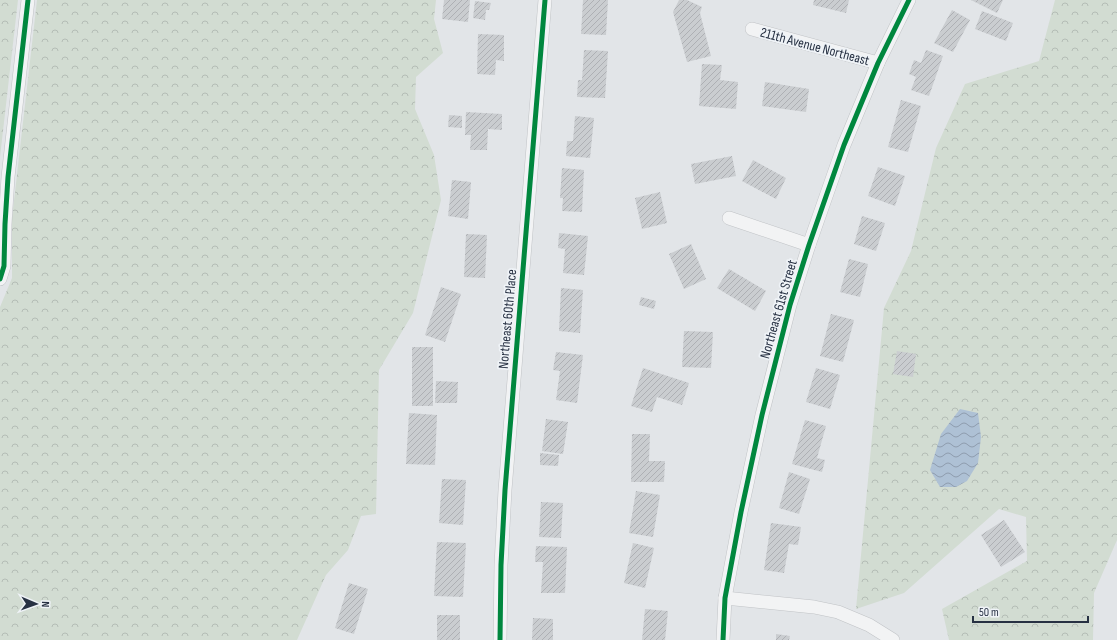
<svg xmlns="http://www.w3.org/2000/svg" width="1117" height="640" font-family="'Sofia Sans Condensed',sans-serif">
<style>
.forest{fill:url(#forest-crowns)}
.water{fill:url(#water-waves)}
.building{fill:url(#building-hatch)}
.lines{fill:none;stroke-linecap:round;stroke-linejoin:round}
.minor-casing{stroke:#c0c3c6;stroke-width:14}
.minor{stroke:#f2f3f4;stroke-width:13}
.cycleway-casing{stroke:#eff3f7;stroke-width:8}
.cycleway{stroke:#00873e;stroke-width:5}
.labels{text-anchor:middle;stroke-width:3.5;stroke-linejoin:round;paint-order:stroke}
.street-label{font-size:14px;fill:#273143;stroke:#eff3f7}
</style>
<defs>
<pattern id="forest-crowns" width="20" height="18" patternUnits="userSpaceOnUse"><rect width="20" height="18" fill="#d2dcd2"/><path d="M2 6a3 3 0 1 1 6 0M12 15a3 3 0 1 1 6 0" fill="none" stroke="#b4bdb6"/></pattern>
<pattern id="water-waves" width="16" height="10" patternUnits="userSpaceOnUse"><rect width="16" height="10" fill="#aec1d5"/><path d="M0 5q4-4 8 0t8 0" fill="none" stroke="#8e9dae"/></pattern>
<pattern id="building-hatch" width="6" height="6" patternUnits="userSpaceOnUse"><rect width="6" height="6" fill="#cacdd0"/><path d="M-1 1l2-2M0 6l6-6M5 7l2-2" fill="none" stroke="#aeb0b4"/></pattern>
</defs>
<rect width="100%" height="100%" fill="#e2e5e8"/>
<!-- forest -->
<g class="forest">
<polygon points="0,0 18,0 0,157"/>
<polygon points="37,0 436,0 434,19 443,53 416,77 415,109 434,155 441,200 413,313 379,370 376,514 361,516 348,550 326,575 297,640 0,640 0,307 12,278 12,218"/>
<polygon points="1055,0 1117,0 1117,540 1094,593 1093,640 949,640 942,609 1027,561 1026,517 999,509 904,593 856,609 884,308 911,251 936,148 965,84 1039,61"/>
</g>
<!-- water -->
<polygon class="water" points="960,409 978,413 981,437 978,463 967,481 956,487 940,487 930,470 941,434"/>
<!-- building -->
<g class="building">
<polygon points="444,0 470,0 468,22 442,19"/>
<polygon points="583,0 608,0 606,35 581,34"/>
<polygon points="679,0 687,0 702,7 700,13 711,56 687,62 673,12"/>
<polygon points="814,0 849,0 846,13 813,5"/>
<polygon points="971,0 1003,0 997,13"/>
<polygon points="475,1 491,3 489,10 486,10 485,20 473,18"/>
<polygon points="952,10 970,20 953,52 934,43"/>
<polygon points="982,11 1013,23 1006,41 975,29"/>
<polygon points="478,34 504,35 504,61 496,60 495,75 477,74"/>
<polygon points="584,50 608,51 605,98 577,97 578,80 582,80"/>
<polygon points="926,50 943,56 929,96 911,90 916,77 909,74 914,60 921,63"/>
<polygon points="702,64 722,65 720,80 738,82 736,109 699,106"/>
<polygon points="765,82 809,89 806,112 762,106"/>
<polygon points="901,100 921,106 908,152 888,147"/>
<polygon points="466,112 502,114 502,130 488,129 487,150 470,150 471,135 465,135"/>
<polygon points="449,115 462,116 462,128 448,127"/>
<polygon points="575,116 594,118 590,158 566,156 567,141 573,141"/>
<polygon points="732,156 736,176 695,184 691,164"/>
<polygon points="753,160 786,178 776,199 742,181"/>
<polygon points="878,167 905,176 895,206 868,196"/>
<polygon points="562,168 584,170 582,212 562,211 563,198 560,198"/>
<polygon points="452,180 471,182 468,219 448,216"/>
<polygon points="660,192 667,223 642,229 635,198"/>
<polygon points="862,216 885,223 876,251 854,244"/>
<polygon points="559,233 588,236 584,275 563,273 565,249 558,248"/>
<polygon points="466,234 487,235 485,278 464,277"/>
<polygon points="691,244 706,279 684,289 669,254"/>
<polygon points="849,259 868,264 860,297 840,292"/>
<polygon points="729,269 766,291 755,311 717,288"/>
<polygon points="441,287 461,294 445,342 425,335"/>
<polygon points="561,288 583,290 580,333 559,331"/>
<polygon points="641,297 656,301 654,309 639,305"/>
<polygon points="831,314 854,320 843,362 820,356"/>
<polygon points="684,331 713,332 711,368 682,367"/>
<rect x="412" y="347" width="21" height="59"/>
<polygon points="897,351 916,354 913,377 893,374"/>
<polygon points="556,352 583,355 577,403 556,400 560,371 553,370"/>
<polygon points="643,368 689,383 682,405 657,397 652,412 631,406"/>
<polygon points="816,368 840,375 830,409 806,402"/>
<polygon points="436,381 458,382 457,403 435,403"/>
<polygon points="409,413 437,415 435,465 406,464"/>
<polygon points="546,419 568,422 563,454 542,451"/>
<polygon points="805,420 826,426 817,458 825,460 822,472 792,464"/>
<polygon points="632,434 650,434 649,461 665,461 664,482 631,482"/>
<polygon points="540,453 559,455 558,466 540,465"/>
<polygon points="789,472 810,479 799,514 779,508"/>
<polygon points="442,479 466,480 463,525 439,523"/>
<polygon points="636,491 660,495 653,537 629,533"/>
<polygon points="541,502 563,503 561,538 539,537"/>
<polygon points="1004,520 1025,552 1001,567 981,535"/>
<polygon points="771,523 801,527 798,545 789,544 784,573 764,570"/>
<polygon points="437,542 466,543 463,597 434,596"/>
<polygon points="633,543 654,548 645,588 624,583"/>
<polygon points="536,546 567,547 565,593 541,593 543,562 535,562"/>
<polygon points="349,583 368,589 354,634 335,628"/>
<polygon points="645,609 668,611 665,640 642,640"/>
<rect x="437" y="615" width="23" height="25"/>
<polygon points="533,618 553,619 553,640 532,640"/>
<polygon points="776,634 790,636 789,640 776,640"/>
</g>
<g class="lines">
<!-- minor casing -->
<g class="minor-casing">
<g id="minor">
<polyline points="752,29 878,63"/>
<polyline points="729,218 809,245"/>
<polyline points="0,279 4,266 5,224 8,177 28,0"/>
<polyline points="725,598 814,607 838,612 869,625 893,640"/>
<polyline points="500,640 501,565 505,490 545,0"/>
<polyline points="723,640 725,598 741,512 762,415 790,305 809,245 844,145 878,63 909,0"/>
</g>
</g>
<!-- minor -->
<use href="#minor" class="minor"/>
<!-- cycleway casing -->
<g class="cycleway-casing">
<g id="cycleway">
<polyline points="0,279 4,266 5,224 8,177 28,0"/>
<polyline points="500,640 501,565 505,490 545,0"/>
<polyline points="723,640 725,598 741,512 762,415 790,305 809,245 844,145 878,63 909,0"/>
</g>
</g>
<!-- cycleway -->
<use href="#cycleway" class="cycleway"/>
</g>
<g class="labels">
<!-- street labels -->
<g class="street-label">
<text transform="translate(815 46) rotate(15)" y="5">211th Avenue Northeast</text>
<text transform="translate(778 309) rotate(-74)" y="5">Northeast 61st Street</text>
<text transform="translate(507 319) rotate(-85)" y="5">Northeast 60th Place</text>
</g>
</g>
<!-- north arrow -->
<g transform="translate(36 604) rotate(92)" stroke="#eff3f7" stroke-width="3" paint-order="stroke">
<path d="M0-3L7 15L0 10L-7 15Z" fill="#273143"/>
<text y="-6" font-size="11" font-weight="bold" text-anchor="middle" fill="#273143">N</text>
</g>
<!-- scale -->
<path d="M973 616v6h115v-6" fill="none" stroke="#273143" stroke-width="2"/>
<text x="979" y="616" font-size="12" fill="#273143" stroke="#eff3f7" stroke-width="3" paint-order="stroke">50 m</text>
</svg>
